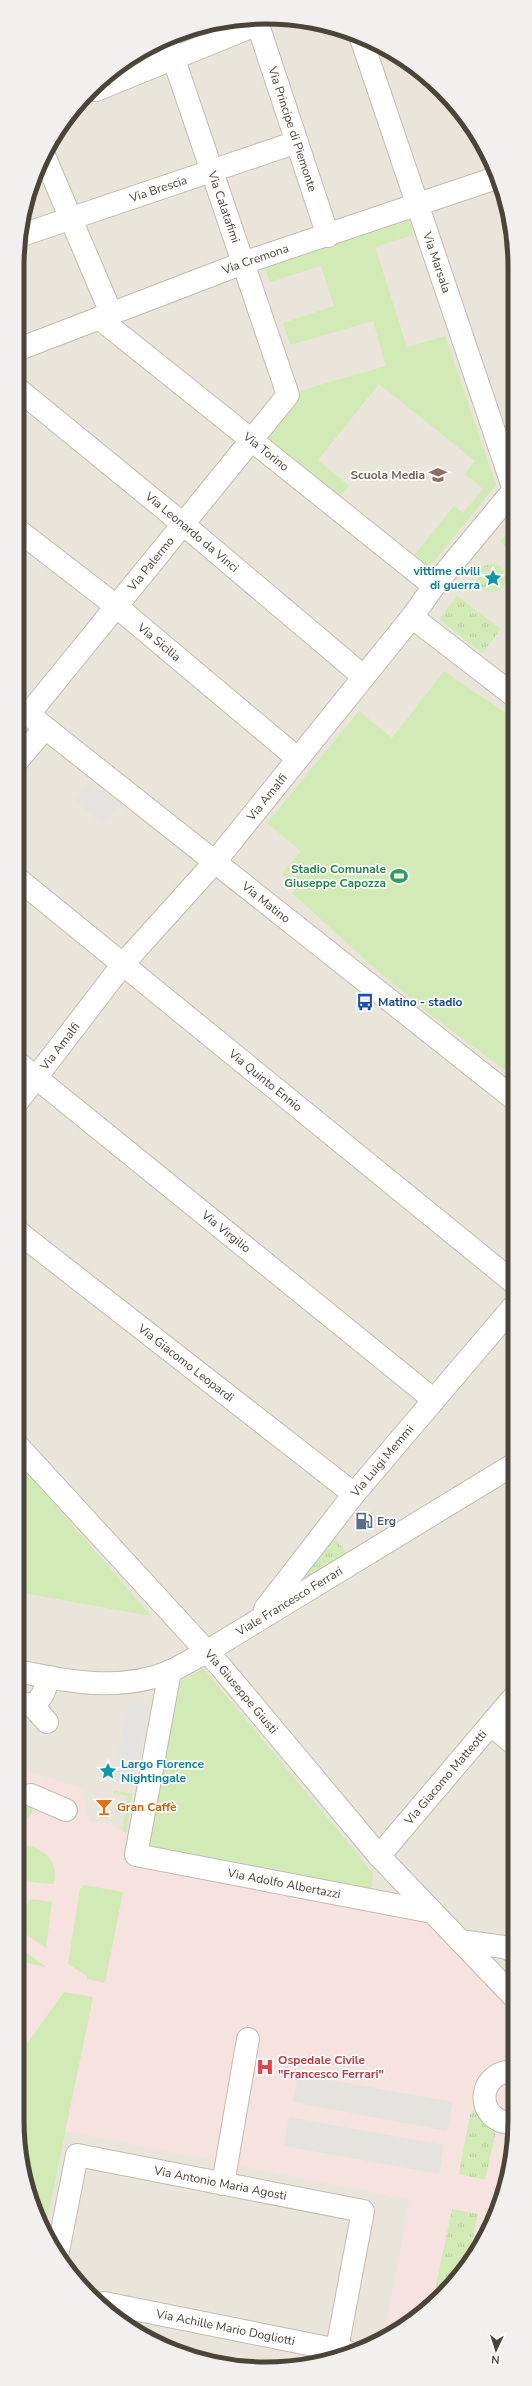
<svg xmlns="http://www.w3.org/2000/svg" width="532" height="2386" font-family="'Nunito Sans',sans-serif">
<style>
.residential{fill:#eae5da}
.medical{fill:#f6e3e0}
.grass{fill:url(#grass-tufts)}
.green{fill:#d2eab5}
.parking{fill:#e5e3e0}
.lines{fill:none;stroke-linecap:round;stroke-linejoin:round}
.minor-casing{stroke:#c2bbae;stroke-width:24}
.minor{stroke:#fff;stroke-width:22}
.labels{text-anchor:middle;stroke-width:3.5;stroke-linejoin:round;paint-order:stroke}
.street-label{font-size:12px;fill:#4b4439;stroke:#fff}
.education-label{font-size:12px;font-weight:bold;fill:#785e54;stroke:#fff;text-anchor:end}
.culture-label{font-size:12px;font-weight:bold;fill:#0d838f;stroke:#fff;text-anchor:end}
.leisure-label{font-size:12px;font-weight:bold;fill:#27864d;stroke:#fff;text-anchor:end}
.transit-label{font-size:12px;font-weight:bold;fill:#164399;stroke:#fff;text-anchor:start}
.service-label{font-size:12px;font-weight:bold;fill:#4e5e75;stroke:#fff;text-anchor:start}
.food-label{font-size:12px;font-weight:bold;fill:#c56008;stroke:#fff;text-anchor:start}
.health-label{font-size:12px;font-weight:bold;fill:#be3a42;stroke:#fff;text-anchor:start}
.rim{fill:none;stroke:#4b4439;stroke-width:5}
</style>
<defs>
<pattern id="grass-tufts" width="24" height="20" patternUnits="userSpaceOnUse"><rect width="24" height="20" fill="#d2eab5"/><path d="M3 7l-1-3M5 7V3M7 7l1-3M15 17l-1-3M17 17v-4M19 17l1-3" fill="none" stroke="#b6ca9c"/></pattern>
</defs>
<rect width="100%" height="100%" fill="#f6f3ec"/>
<!-- residential -->
<polygon class="residential" points="299,19 376,43 442,90 489,156 513,234 513,2153 482,2245 418,2317 331,2360 249,2368 156,2343 79,2284 36,2215 17,2120 19,233 50,141 115,68 202,25"/>
<!-- medical -->
<polygon class="medical" points="24,1770 83,1789 81,1798 85,1800 85,1814 90,1817 89,1822 105,1822 126,1833 122,1859 427,1918 513,2014 513,2153 482,2245 418,2317 384,2334 410,2200 65,2131 45,2230 36,2215 17,2120 17,1773 23,1774"/>
<!-- grass -->
<g class="grass">
<polygon points="513,525 513,552 500,542"/>
<circle cx="492" cy="578" r="14"/>
<polygon points="457,596 501,629 482,653 439,619"/>
<polygon points="334,1537 347,1554 309,1577 306,1573"/>
<polygon points="478,2104 484,2122 496,2131 485,2180 459,2174 470,2114"/>
<polygon points="452,2209 478,2214 468,2260 433,2300"/>
</g>
<!-- green -->
<g class="green">
<polygon points="410,220 413,235 375,247 407,347 445,336 496,485 427,570 411,559 454,506 463,513 483,489 465,474 475,461 379,384 318,460 349,486 339,498 266,439 303,390 386,366 373,321 290,345 283,323 334,306 321,266 270,282 265,268"/>
<polygon points="444,671 513,718 513,1076 432,1016 371,965 292,893 298,887 282,874 301,851 267,823 359,711 392,738"/>
<polygon points="18,1462 151,1616 18,1592"/>
<polygon points="203,1668 373,1873 372,1887 364,1890 148,1849 180,1682"/>
<polygon points="114,1790 132,1794 126,1833 122,1831 128,1796 113,1793"/>
<polygon points="25,1807 30,1807 33,1811 30,1816 17,1827 17,1812"/>
<path d="M30,1846C49,1852 57,1863 54,1884L30,1882L17,1878V1848Z"/>
<polygon points="84,1885 123,1892 105,1983 87,1979 87,1976 68,1964 80,1889"/>
<polygon points="31,1899 52,1902 46,1948 17,1928 17,1916"/>
<polygon points="17,1946 46,1967 17,1961"/>
<polygon points="64,1992 93,1997 45,2230 36,2215 27,2172 29,2157 22,2144 17,2120 17,2058"/>
</g>
<!-- parking -->
<g class="parking">
<polygon points="89,782 119,805 103,824 74,800"/>
<polygon points="129,1701 150,1705 135,1784 113,1780"/>
<polygon points="298,2074 453,2102 447,2131 293,2102"/>
<polygon points="289,2117 444,2145 439,2174 284,2146"/>
</g>
<g class="lines">
<!-- minor casing -->
<g class="minor-casing">
<g id="minor">
<path id="s1" d="M257,22L328,236"/>
<path id="s2" d="M361,38L513,487"/>
<polyline points="96,90 258,24"/>
<polyline points="45,158 111,313"/>
<path id="s3" d="M19,236L297,142"/>
<path id="s4" d="M99,318L434,586"/>
<path id="s5" d="M19,349L243,263L496,178"/>
<path id="s6" d="M19,390L183,524L364,677"/>
<path id="s7" d="M19,531L116,606L297,758"/>
<polyline points="412,617 513,695"/>
<path id="s8" d="M19,707L513,1098"/>
<path id="s9" d="M28,715L288,395L168,42"/>
<polyline points="19,759 45,728"/>
<path id="s10" d="M18,879L513,1282"/>
<path id="s11" d="M18,1063L434,1400"/>
<path id="s12" d="M18,1101L123,964L214,863L412,617L434,586L513,491"/>
<path id="s13" d="M18,1232L354,1494"/>
<path id="s14" d="M18,1446L221,1667L379,1856L513,1996"/>
<path id="s15" d="M265,1609L354,1494L513,1307"/>
<path id="s16" d="M18,1671C68,1682 122,1692 171,1671C183,1665 195,1658 206,1652L513,1465"/>
<path id="s17" d="M170,1671L136,1855L432,1912"/>
<path d="M17,1703L32,1705C43,1699 45,1689 49,1677"/>
<polyline points="32,1705 47,1722"/>
<polyline points="491,1725 513,1743"/>
<polyline points="31,1795 66,1810"/>
<path id="s18" d="M379,1856L513,1698"/>
<polyline points="460,1941 504,1947 513,1951"/>
<path d="M513,2123C475,2123 475,2072 513,2071"/>
<polyline points="223,2184 248,2039"/>
<path id="s19" d="M58,2251L77,2155L363,2211L337,2349"/>
<path id="s20" d="M104,2303L348,2352"/>
</g>
</g>
<!-- minor -->
<use href="#minor" class="minor"/>
</g>
<!-- icons -->
<defs>
<g id="school-bare" transform="scale(1.38)"><path d="M0-5L7-2L0 1L-7-2ZM-4 1L0 2.5L4 1V4Q0 6-4 4Z" fill="#8d6e63" stroke="#fff" stroke-width="2.5" paint-order="stroke"/></g>
<g id="sight-bare" transform="scale(1.38)"><path d="M0-6L1.8-2.2L6-1.7L2.9 1.2L3.7 5.4L0 3.3L-3.7 5.4L-2.9 1.2L-6-1.7L-1.8-2.2Z" fill="#0f9aa8" stroke="#fff" stroke-width="2.5" paint-order="stroke"/></g>
<g id="stadium-bare" transform="scale(1.38)"><path d="M0-5a6.5 5 0 1 0 0 10a6.5 5 0 1 0 0-10ZM-3.5-1.8h7v3.6h-7Z" fill="#2e9e5b" stroke="#fff" stroke-width="2.5" paint-order="stroke"/></g>
<g id="bus-bare" transform="scale(1.38)"><path d="M-5-6H5V4H4V6H2V4H-2V6H-4V4H-5ZM-3.5-4V0h7V-4ZM-3.5 1.2v1.5H-2V1.2ZM2 1.2v1.5H3.5V1.2Z" fill="#1a4fb4" stroke="#fff" stroke-width="2.5" paint-order="stroke"/></g>
<g id="fuel-bare" transform="scale(1.38)"><path d="M-5.5-6h7V0h2V4h1.3V-2.5L3-4.5l.8-.8L6-3V5H2.5V1h-1V6h-7ZM-4.2-4.7v3.2H.2V-4.7Z" fill="#5c6f8a" stroke="#fff" stroke-width="2.5" paint-order="stroke"/></g>
<g id="bar-bare" transform="scale(1.38)"><path d="M-6-5H6L.8 .8V4.5H3.5V6h-7V4.5H-.8V.8Z" fill="#e8710a" stroke="#fff" stroke-width="2.5" paint-order="stroke"/></g>
<g id="hospital-bare" transform="scale(1.38)"><path d="M-5-5h3v3.5h4V-5h3V5h-3V1.5h-4V5h-3Z" fill="#e0444e" stroke="#fff" stroke-width="2.5" paint-order="stroke"/></g>
</defs>
<g fill-rule="evenodd">
<use href="#school-bare" x="438" y="475"/>
<use href="#sight-bare" x="493" y="578"/>
<use href="#stadium-bare" x="399" y="876"/>
<use href="#bus-bare" x="365" y="1002"/>
<use href="#fuel-bare" x="364" y="1521"/>
<use href="#sight-bare" x="108" y="1771"/>
<use href="#bar-bare" x="104" y="1807"/>
<use href="#hospital-bare" x="265" y="2067"/>
</g>
<g class="labels">
<!-- street labels -->
<g class="street-label">
<text dy="4" stroke="none"><textPath href="#s1" startOffset="113">Via Principe di Piemonte</textPath></text>
<text dy="4" stroke="none"><textPath href="#s3" startOffset="147">Via Brescia</textPath></text>
<text transform="translate(224 207) rotate(71)" y="4">Via Calatafimi</text>
<text dy="4" stroke="none"><textPath href="#s5" startOffset="253">Via Cremona</textPath></text>
<text dy="4" stroke="none"><textPath href="#s2" startOffset="237">Via Marsala</textPath></text>
<text dy="4" stroke="none"><textPath href="#s4" startOffset="214">Via Torino</textPath></text>
<text dy="4" stroke="none"><textPath href="#s6" startOffset="224">Via Leonardo da Vinci</textPath></text>
<text dy="4" stroke="none"><textPath href="#s9" startOffset="195">Via Palermo</textPath></text>
<text dy="4" stroke="none"><textPath href="#s7" startOffset="179">Via Sicilia</textPath></text>
<text dy="4" stroke="none"><textPath href="#s12" startOffset="393">Via Amalfi</textPath></text>
<text dy="4" stroke="none"><textPath href="#s8" startOffset="315">Via Matino</textPath></text>
<text dy="4" stroke="none"><textPath href="#s12" startOffset="69">Via Amalfi</textPath></text>
<text dy="4" stroke="none"><textPath href="#s10" startOffset="319">Via Quinto Ennio</textPath></text>
<text dy="4" stroke="none"><textPath href="#s11" startOffset="268">Via Virgilio</textPath></text>
<text dy="4" stroke="none"><textPath href="#s13" startOffset="213">Via Giacomo Leopardi</textPath></text>
<text dy="4" stroke="none"><textPath href="#s15" startOffset="189">Via Luigi Memmi</textPath></text>
<text dy="4" stroke="none"><textPath href="#s16" startOffset="293">Viale Francesco Ferrari</textPath></text>
<text dy="4" stroke="none"><textPath href="#s14" startOffset="332">Via Giuseppe Giusti</textPath></text>
<text dy="4" stroke="none"><textPath href="#s18" startOffset="103">Via Giacomo Matteotti</textPath></text>
<text dy="4" stroke="none"><textPath href="#s17" startOffset="338">Via Adolfo Albertazzi</textPath></text>
<text dy="4" stroke="none"><textPath href="#s19" startOffset="244">Via Antonio Maria Agosti</textPath></text>
<text dy="4" stroke="none"><textPath href="#s20" startOffset="124">Via Achille Mario Dogliotti</textPath></text>
</g>
<!-- education labels -->
<g class="education-label">
<text x="425" y="479">Scuola Media</text>
</g>
<!-- culture labels -->
<g class="culture-label">
<text x="480" y="575">vittime civili<tspan x="480" dy="14">di guerra</tspan></text>
<text x="121" y="1768" text-anchor="start">Largo Florence<tspan x="121" dy="14">Nightingale</tspan></text>
</g>
<!-- leisure labels -->
<g class="leisure-label">
<text x="386" y="873">Stadio Comunale<tspan x="386" dy="14">Giuseppe Capozza</tspan></text>
</g>
<!-- transit labels -->
<g class="transit-label">
<text x="378" y="1006">Matino - stadio</text>
</g>
<!-- service labels -->
<g class="service-label">
<text x="377" y="1525">Erg</text>
</g>
<!-- food labels -->
<g class="food-label">
<text x="117" y="1811">Gran Caffè</text>
</g>
<!-- health labels -->
<g class="health-label">
<text x="278" y="2064">Ospedale Civile<tspan x="278" dy="14">"Francesco Ferrari"</tspan></text>
</g>
</g>
<!-- crop -->
<path d="M0 0H532V2386H0ZM266 24H266A242 242 0 0 1 508 266V2120A242 242 0 0 1 266 2362H266A242 242 0 0 1 24 2120V266A242 242 0 0 1 266 24Z" fill="#f1f0ef" fill-rule="evenodd"/>
<path class="rim" d="M266 24H266A242 242 0 0 1 508 266V2120A242 242 0 0 1 266 2362H266A242 242 0 0 1 24 2120V266A242 242 0 0 1 266 24Z"/>
<!-- north arrow -->
<g transform="translate(496 2350) rotate(184)" stroke="#ffffff" stroke-width="3" paint-order="stroke">
<path d="M0-3L7 15L0 10L-7 15Z" fill="#4b4439"/>
<text y="-6" font-size="11" font-weight="bold" text-anchor="middle" fill="#4b4439">N</text>
</g>
</svg>
